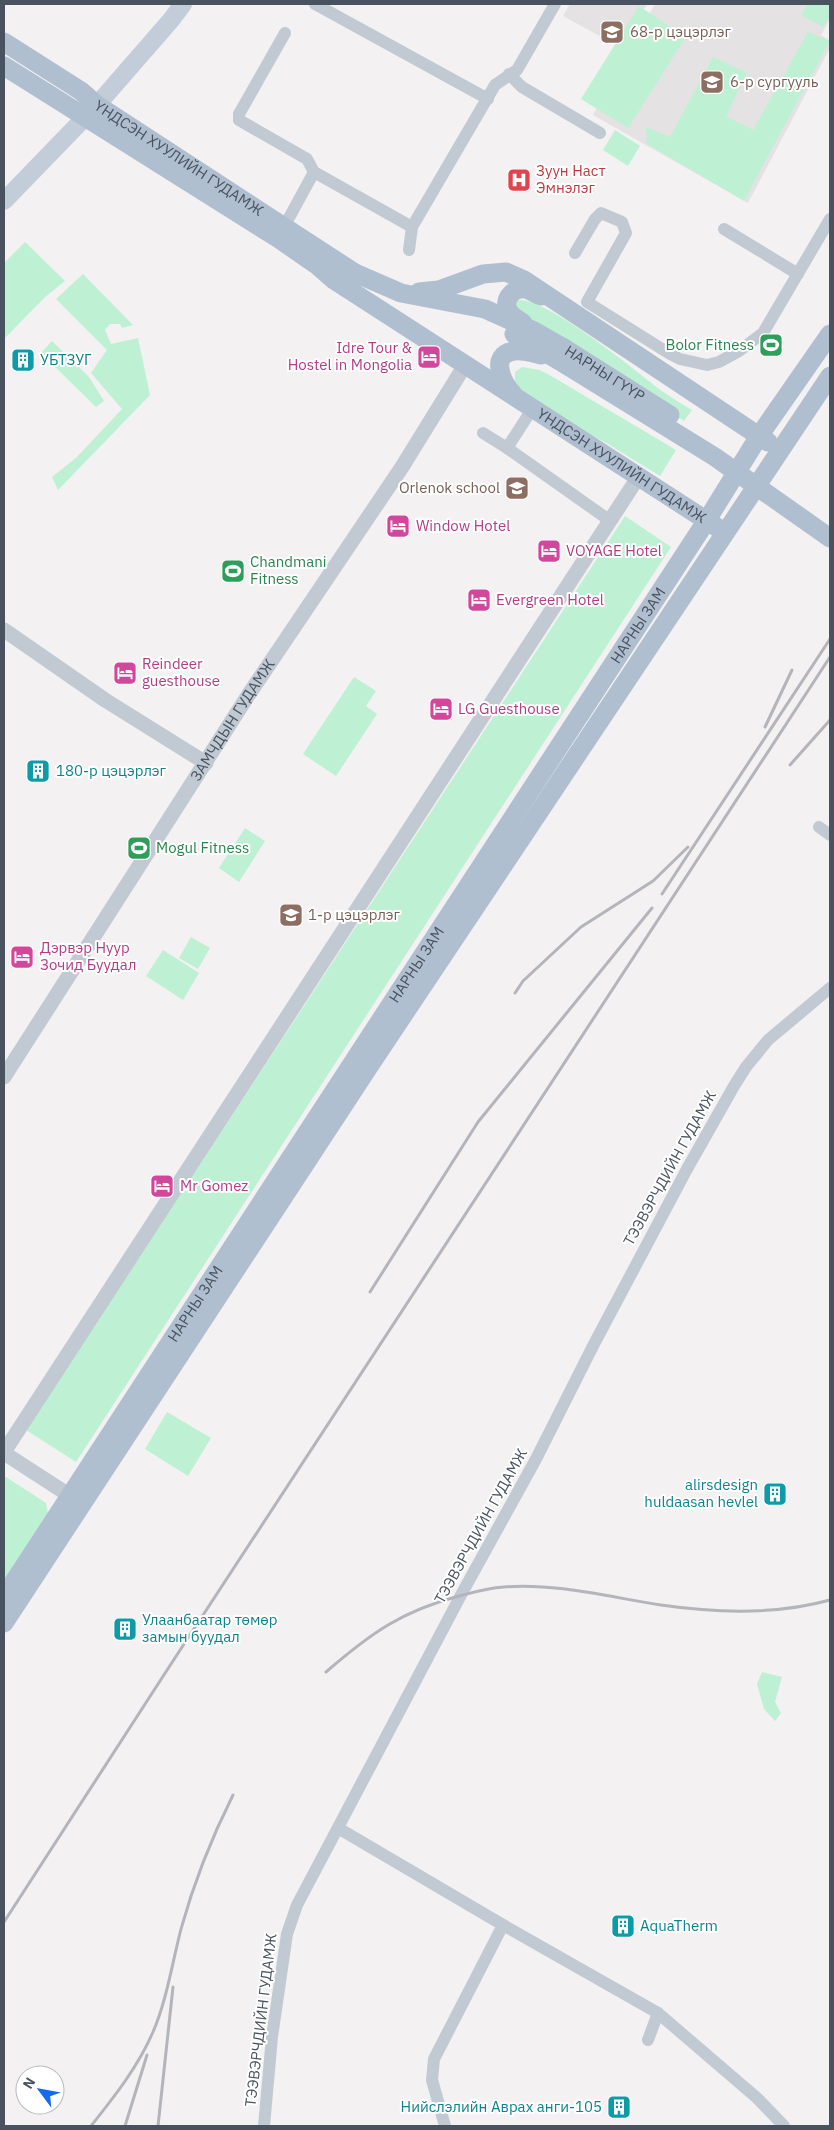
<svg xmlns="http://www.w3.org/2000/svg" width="834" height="2130" font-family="'IBM Plex Sans',sans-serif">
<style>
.education{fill:#e4e2e3}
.green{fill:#bef1d4}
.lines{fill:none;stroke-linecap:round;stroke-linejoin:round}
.minor{stroke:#c1cad3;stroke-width:12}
.tertiary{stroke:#c1cad3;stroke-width:15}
.secondary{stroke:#c3cdda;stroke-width:18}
.primary{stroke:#b0bfd0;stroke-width:19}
.rail{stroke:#b3b5bb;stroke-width:3}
.primary-bridge{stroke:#b0bfd0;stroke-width:19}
.labels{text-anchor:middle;stroke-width:4;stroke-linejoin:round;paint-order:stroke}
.education-label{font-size:15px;fill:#785e54;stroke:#fff;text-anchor:start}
.street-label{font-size:15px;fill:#48535f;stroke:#fff}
.health-label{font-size:15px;fill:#be3a42;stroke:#fff;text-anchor:start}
.leisure-label{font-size:15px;fill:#27864d;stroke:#fff;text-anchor:start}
.hotel-label{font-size:15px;fill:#b23c85;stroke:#fff;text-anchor:start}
.culture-label{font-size:15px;fill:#0d838f;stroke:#fff;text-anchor:start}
</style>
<rect width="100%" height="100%" fill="#f3f1f1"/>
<!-- education -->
<g class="education">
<polygon points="570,4 647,4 622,48 563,16"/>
<polygon points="655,4 830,4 830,19 821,35 830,41 830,48 748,203 593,115"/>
</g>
<!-- green -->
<g class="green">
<polygon points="808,4 830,4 830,15 823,27 801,15"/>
<polygon points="639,6 686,37 628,128 581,99"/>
<polygon points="808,32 830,41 744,201 647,144 646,127 670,137 713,57 747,73 726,116 753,130"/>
<polygon points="615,130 640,146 628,166 603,150"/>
<polygon points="25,242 65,281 45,297 4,339 4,263"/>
<polygon points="83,274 133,325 122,328 120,324 110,324 105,330 111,344 138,338 150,395 58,490 52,477 77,457 122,409 91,373 107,350 56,299"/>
<path d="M520,300C548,299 636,371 662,391C672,398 682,404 692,410L684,421L546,334L515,309L516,301Z"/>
<polygon points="52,341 89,377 104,401 96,407 41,353"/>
<polygon points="522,367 540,370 553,377 676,450 660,476 608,444 565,421 523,393 515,382 515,372"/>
<polygon points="625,516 671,547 76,1462 26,1430"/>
<polygon points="354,677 376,691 366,706 377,714 336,776 303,754"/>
<polygon points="245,828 265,841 239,882 219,868"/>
<polygon points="191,937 210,948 198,969 179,958"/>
<polygon points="163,950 199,973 183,1000 146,976"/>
<polygon points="167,1412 211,1438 188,1476 145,1449"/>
<polygon points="4,1477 6,1477 46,1503 48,1513 4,1581"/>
<polygon points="762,1672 782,1677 775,1702 781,1713 775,1721 764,1709 757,1684"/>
</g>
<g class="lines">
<!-- minor -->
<g class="minor">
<polyline points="315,4 488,99"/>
<polyline points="285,33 239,114 239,120 307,159 314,172 412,227"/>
<polyline points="509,74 522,87 600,133"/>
<polyline points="284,227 314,172"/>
<polyline points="724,229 798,274"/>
<polyline points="409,250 412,227 495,85 517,70 555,4"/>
<polyline points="575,253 595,219 601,213 622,222 626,233 587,302 670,354 680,359 707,365 719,362 739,351 763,333 830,219"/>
<polyline points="529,414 507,448 609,520"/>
<polyline points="483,433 507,448"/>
<polyline points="819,827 830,835"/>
<polyline points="338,1828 503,1925 658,2013 757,2098 784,2126"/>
<polyline points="648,2040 658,2013"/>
<polyline points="264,2126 272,2037 287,1934 297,1905 461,1595 536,1459 594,1344 687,1169 734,1086 746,1067 768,1040 830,988"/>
<polyline points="445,2126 432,2080 434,2059 503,1925"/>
</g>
<!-- tertiary -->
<g class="tertiary">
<polyline points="4,630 105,700 206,763"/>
<path id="s1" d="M4,1077L249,694L402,467L465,365"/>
<polyline points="4,1452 639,476"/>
<polyline points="4,1453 78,1501"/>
</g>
<!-- secondary -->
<polyline class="secondary" points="4,201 97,105 171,20 183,4"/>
<!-- primary -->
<g class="primary">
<path id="s2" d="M4,42L81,91L97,105L355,273L401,293L485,309L534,331L564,348"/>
<path id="s3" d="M4,66L279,239L318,266L334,280L718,528"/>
<polyline points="419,292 439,290 483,274 506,272 524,280 768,442"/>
<path d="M523,323C519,320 513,317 510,313C501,302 512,287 525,289C530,290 536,294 541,296"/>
<polyline points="514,334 558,360"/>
<path d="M513,394C502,382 489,355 514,351C523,350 533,353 541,355"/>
<path id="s4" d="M4,1597L707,520L759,436L830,334"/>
<polyline points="4,1623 368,1068 830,376"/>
</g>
<!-- rail -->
<g class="rail">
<polyline points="765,727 792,670"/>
<polyline points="790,765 830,720"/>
<polyline points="662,894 830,639"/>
<polyline points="515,993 523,981 581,927 653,881 688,847"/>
<polyline points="370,1292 478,1122 652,908"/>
<path d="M326,1672C371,1633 402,1611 459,1596C474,1592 488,1588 504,1587C556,1583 609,1597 661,1605C716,1613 776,1615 830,1600"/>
<polyline points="4,1922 171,1664 830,657"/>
<path d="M91,2126C114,2097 138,2067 153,2032C167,1999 172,1964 181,1929C194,1882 211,1839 233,1795"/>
<polyline points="125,2126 147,2055"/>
<polyline points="158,2126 173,1987"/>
</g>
<!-- primary-bridge -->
<g class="primary-bridge">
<path id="s5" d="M564,348L670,415"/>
<polyline points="558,360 715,457 830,538"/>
</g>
</g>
<!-- icons -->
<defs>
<g id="school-square" transform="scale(1.25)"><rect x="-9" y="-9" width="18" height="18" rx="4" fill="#8d6e63" stroke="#fff"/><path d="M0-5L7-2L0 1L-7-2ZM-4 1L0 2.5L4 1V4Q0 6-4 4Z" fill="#fff"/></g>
<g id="hospital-square" transform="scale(1.25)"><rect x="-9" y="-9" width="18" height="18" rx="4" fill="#e0444e" stroke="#fff"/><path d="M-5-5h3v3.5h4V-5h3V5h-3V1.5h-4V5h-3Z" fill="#fff"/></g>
<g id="stadium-square" transform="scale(1.25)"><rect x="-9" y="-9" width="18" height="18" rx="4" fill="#2e9e5b" stroke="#fff"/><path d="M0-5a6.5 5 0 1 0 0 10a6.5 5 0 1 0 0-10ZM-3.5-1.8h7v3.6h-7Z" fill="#fff"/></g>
<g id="hotel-square" transform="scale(1.25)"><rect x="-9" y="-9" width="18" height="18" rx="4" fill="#d1479c" stroke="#fff"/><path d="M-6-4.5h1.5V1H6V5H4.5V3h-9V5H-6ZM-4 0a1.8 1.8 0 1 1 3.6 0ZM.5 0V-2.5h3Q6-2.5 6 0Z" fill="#fff"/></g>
<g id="building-square" transform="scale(1.25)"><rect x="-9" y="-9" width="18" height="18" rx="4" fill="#0f9aa8" stroke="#fff"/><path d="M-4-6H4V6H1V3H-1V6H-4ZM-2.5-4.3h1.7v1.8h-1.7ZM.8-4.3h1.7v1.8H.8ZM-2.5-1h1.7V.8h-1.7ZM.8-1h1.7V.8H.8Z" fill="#fff"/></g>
</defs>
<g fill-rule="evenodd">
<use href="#school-square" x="612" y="32"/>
<use href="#school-square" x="712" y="82"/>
<use href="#hospital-square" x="519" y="180"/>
<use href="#stadium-square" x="771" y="345"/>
<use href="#hotel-square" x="429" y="357"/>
<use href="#building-square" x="23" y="360"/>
<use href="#school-square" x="517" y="488"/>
<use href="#hotel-square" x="398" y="526"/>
<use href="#hotel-square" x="549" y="551"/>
<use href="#stadium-square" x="233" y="571"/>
<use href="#hotel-square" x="479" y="600"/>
<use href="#hotel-square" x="125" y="673"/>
<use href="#hotel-square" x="441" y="709"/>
<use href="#building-square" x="38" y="771"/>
<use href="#stadium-square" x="139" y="848"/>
<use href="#school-square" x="291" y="915"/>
<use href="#hotel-square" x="22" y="957"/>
<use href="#hotel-square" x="162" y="1186"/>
<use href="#building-square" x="775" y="1494"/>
<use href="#building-square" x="125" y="1629"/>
<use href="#building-square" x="623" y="1926"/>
<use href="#building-square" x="619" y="2107"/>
</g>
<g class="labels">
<!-- education labels -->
<g class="education-label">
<text x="630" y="37">68-р цэцэрлэг</text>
<text x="730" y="87">6-р сургууль</text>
<text x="500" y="493" text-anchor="end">Orlenok school</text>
<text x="308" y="920">1-р цэцэрлэг</text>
</g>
<!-- street labels -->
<g class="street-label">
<text dy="5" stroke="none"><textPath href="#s2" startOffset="210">ҮНДСЭН ХУУЛИЙН ГУДАМЖ</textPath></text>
<text dy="5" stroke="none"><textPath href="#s5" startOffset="48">НАРНЫ ГҮҮР</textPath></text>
<text dy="5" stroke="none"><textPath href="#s3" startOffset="736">ҮНДСЭН ХУУЛИЙН ГУДАМЖ</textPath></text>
<text dy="5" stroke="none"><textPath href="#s4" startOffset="1160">НАРНЫ ЗАМ</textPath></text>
<text dy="5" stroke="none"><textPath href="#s1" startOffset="424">ЗАМЧДЫН ГУДАМЖ</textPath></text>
<text dy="5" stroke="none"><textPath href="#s4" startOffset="755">НАРНЫ ЗАМ</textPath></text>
<text transform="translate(670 1168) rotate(-61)" y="5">ТЭЭВЭРЧДИЙН ГУДАМЖ</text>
<text dy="5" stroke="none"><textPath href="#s4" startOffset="350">НАРНЫ ЗАМ</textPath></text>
<text transform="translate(481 1526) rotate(-61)" y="5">ТЭЭВЭРЧДИЙН ГУДАМЖ</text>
<text transform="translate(261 2020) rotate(-83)" y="5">ТЭЭВЭРЧДИЙН ГУДАМЖ</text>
</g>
<!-- health labels -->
<g class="health-label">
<text x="536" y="176">Зуун Наст<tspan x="536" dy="17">Эмнэлэг</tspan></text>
</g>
<!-- leisure labels -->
<g class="leisure-label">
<text x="754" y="350" text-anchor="end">Bolor Fitness</text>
<text x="250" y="567">Chandmani<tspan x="250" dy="17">Fitness</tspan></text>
<text x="156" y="853">Mogul Fitness</text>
</g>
<!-- hotel labels -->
<g class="hotel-label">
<text x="412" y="353" text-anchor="end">Idre Tour &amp;<tspan x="412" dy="17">Hostel in Mongolia</tspan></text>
<text x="416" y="531">Window Hotel</text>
<text x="566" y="556">VOYAGE Hotel</text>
<text x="496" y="605">Evergreen Hotel</text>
<text x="142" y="669">Reindeer<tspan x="142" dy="17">guesthouse</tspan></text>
<text x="458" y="714">LG Guesthouse</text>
<text x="40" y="953">Дэрвэр Нуур<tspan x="40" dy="17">Зочид Буудал</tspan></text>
<text x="180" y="1191">Mr Gomez</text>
</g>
<!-- culture labels -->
<g class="culture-label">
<text x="40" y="365">УБТЗУГ</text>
<text x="56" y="776">180-р цэцэрлэг</text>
<text x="758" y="1490" text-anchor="end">alirsdesign<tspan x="758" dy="17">huldaasan hevlel</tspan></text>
<text x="142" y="1625">Улаанбаатар төмөр<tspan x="142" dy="17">замын буудал</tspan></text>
<text x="640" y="1931">AquaTherm</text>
<text x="602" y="2112" text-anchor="end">Нийслэлийн Аврах анги-105</text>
</g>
</g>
<!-- border -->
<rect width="834" height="2130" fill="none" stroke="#48535f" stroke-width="10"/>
<!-- north arrow -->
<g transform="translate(40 2090) rotate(302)"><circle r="24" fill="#ffffff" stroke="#b6babf"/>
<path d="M0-4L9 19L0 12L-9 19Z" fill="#136aeb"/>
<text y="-8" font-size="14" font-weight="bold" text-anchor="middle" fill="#48535f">N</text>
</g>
</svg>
